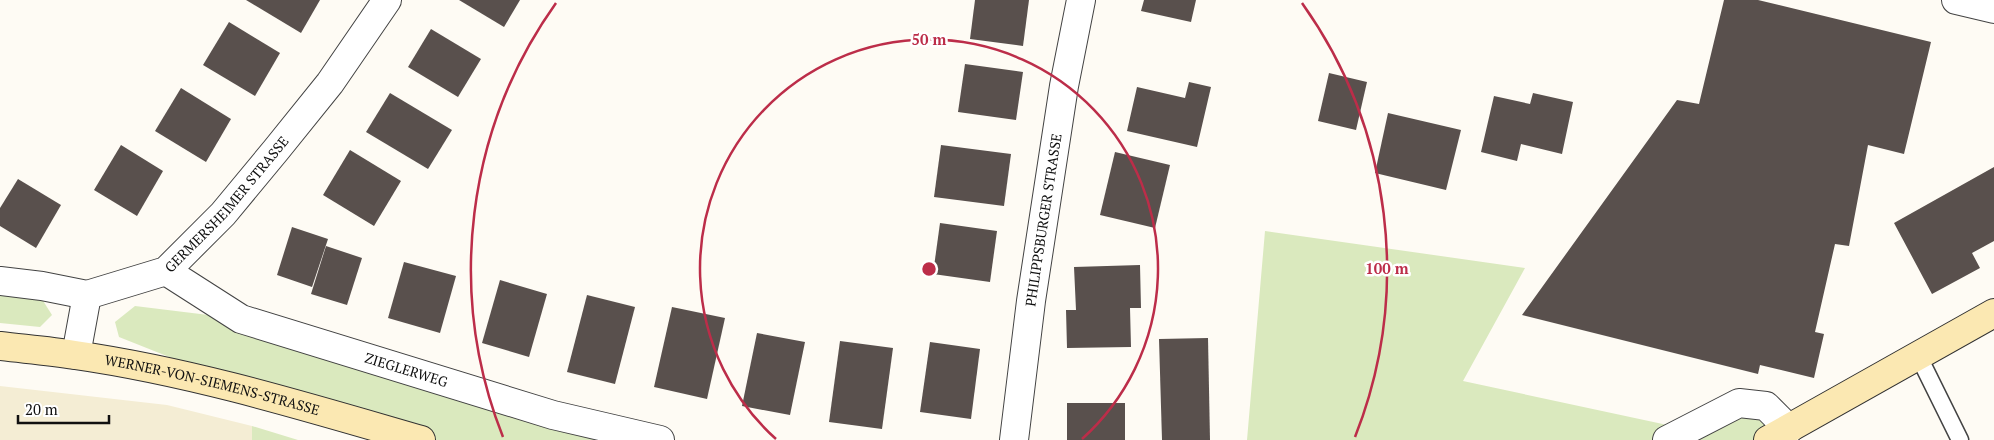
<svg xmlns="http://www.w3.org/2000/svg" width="1994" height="440" font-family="'PT Serif',serif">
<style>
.farmland{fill:#f4edd4}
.green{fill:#dae9be}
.building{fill:#59504d}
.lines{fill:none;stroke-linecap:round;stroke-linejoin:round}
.lane-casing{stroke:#434343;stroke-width:19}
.street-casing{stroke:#434343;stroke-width:30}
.secondary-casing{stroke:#323232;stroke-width:30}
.lane{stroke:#fff;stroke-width:16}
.street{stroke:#fff;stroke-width:28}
.secondary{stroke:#fbe8b2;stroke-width:28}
.ring{fill:none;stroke:#bc2d49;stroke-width:2.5}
.labels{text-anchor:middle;stroke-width:5;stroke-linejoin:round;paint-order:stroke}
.street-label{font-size:14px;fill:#101010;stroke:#fff}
.centre{fill:#bc2d49;stroke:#fff;stroke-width:2.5}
.ring-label{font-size:15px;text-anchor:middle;font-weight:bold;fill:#bc2d49;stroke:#fff;stroke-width:5;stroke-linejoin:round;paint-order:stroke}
</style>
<rect width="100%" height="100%" fill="#fefbf4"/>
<!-- farmland -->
<polygon class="farmland" points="0,386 167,405 252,426 252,440 0,440"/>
<!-- green -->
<g class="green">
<polygon points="1265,231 1525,268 1463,381 1686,429 1766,406 1768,440 1247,440"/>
<polygon points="0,294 40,296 52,315 40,327 0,323"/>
<polygon points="135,306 241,319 660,440 421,440 265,395 119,337 115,322"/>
<polygon points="252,426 298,440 252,440"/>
</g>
<!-- building -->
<g class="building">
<polygon points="246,0 320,0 301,33"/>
<polygon points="459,0 520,0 504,27"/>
<polygon points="975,0 1029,0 1023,46 970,39"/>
<polygon points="1144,0 1196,0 1191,22 1141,11"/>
<polygon points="1724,0 1758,0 1931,42 1904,154 1868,145 1849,246 1835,244 1815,332 1824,334 1814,378 1760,365 1758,374 1522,315 1677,100 1699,104"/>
<polygon points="229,22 280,53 255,96 203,65"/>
<polygon points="431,29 481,59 458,97 408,67"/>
<polygon points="965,64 1023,72 1016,120 958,112"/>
<polygon points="1329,73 1367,82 1356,130 1318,121"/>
<polygon points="1189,82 1211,87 1197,147 1127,131 1137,87 1185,98"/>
<polygon points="181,88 231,119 206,162 155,131"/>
<polygon points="390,93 452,130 428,169 366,132"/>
<polygon points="1533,93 1573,102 1562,154 1521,144 1517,161 1481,152 1494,96 1530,104"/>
<polygon points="1388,113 1461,130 1446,190 1375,173"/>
<polygon points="121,145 163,171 137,216 94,190"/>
<polygon points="941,145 1011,154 1004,206 934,197"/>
<polygon points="350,150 401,181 374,226 323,195"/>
<polygon points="1115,152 1170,165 1155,228 1100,215"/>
<polygon points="1994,167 1994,241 1972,253 1980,268 1932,294 1894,223"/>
<polygon points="18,179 61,205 36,248 0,226 0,208"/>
<polygon points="940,223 997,231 990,282 933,274"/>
<polygon points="292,227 328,239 312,287 277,275"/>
<polygon points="326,246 362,258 347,305 311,294"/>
<polygon points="404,262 456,276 440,333 388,318"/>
<polygon points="1140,265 1141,308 1130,308 1131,347 1067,348 1066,310 1076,310 1074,267"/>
<polygon points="500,280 547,294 529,357 482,343"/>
<polygon points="587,295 635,307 615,384 567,372"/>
<polygon points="672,307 725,318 707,399 654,387"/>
<polygon points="757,333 805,342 790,415 742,406"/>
<polygon points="1208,338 1210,440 1162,440 1159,339"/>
<polygon points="840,341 893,348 882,429 829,422"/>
<polygon points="930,342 980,349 971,419 920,412"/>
<rect x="1067" y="403" width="58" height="37"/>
</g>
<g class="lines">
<!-- lane casing -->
<g class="lane-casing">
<polyline id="lane" points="1918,355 1960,440"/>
</g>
<!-- street casing -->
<g class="street-casing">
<g id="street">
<polyline points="1956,0 1994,9"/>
<path id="s1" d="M166,271L241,319L553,415L660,440"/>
<path id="s2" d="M0,281L42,286L87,295L166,271L223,214L276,150L330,83L387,0"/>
<polyline points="76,355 87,295"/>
<path id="s3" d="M1014,440L1031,301L1064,86L1081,0"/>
<polyline points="1667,440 1739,403 1766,406 1789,429"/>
</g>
</g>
<!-- secondary casing -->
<g class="secondary-casing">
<g id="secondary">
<path id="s4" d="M0,346C25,349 50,351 75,355C193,372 307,407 421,440"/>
<polyline points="1768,440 1994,313"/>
</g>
</g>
<!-- lane -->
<use href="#lane" class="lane"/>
<!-- street -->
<use href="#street" class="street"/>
<!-- secondary -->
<use href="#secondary" class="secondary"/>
</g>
<!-- distance rings -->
<g class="ring">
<path d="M776 439A229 229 0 1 1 1082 439"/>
<path d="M503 437A458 458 0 0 1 556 3M1302 3A458 458 0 0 1 1355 437"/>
</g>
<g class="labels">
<!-- street labels -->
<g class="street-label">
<text dy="5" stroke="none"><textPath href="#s2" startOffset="261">GERMERSHEIMER STRASSE</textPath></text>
<text dy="5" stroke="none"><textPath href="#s3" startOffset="222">PHILIPPSBURGER STRASSE</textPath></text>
<text dy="5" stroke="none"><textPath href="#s1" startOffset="262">ZIEGLERWEG</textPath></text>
<text dy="5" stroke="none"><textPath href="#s4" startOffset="216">WERNER-VON-SIEMENS-STRASSE</textPath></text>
</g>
</g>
<circle cx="929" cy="269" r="8" class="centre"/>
<g class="ring-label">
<text x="929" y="45">50 m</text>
<text x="1387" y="274">100 m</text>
</g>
<!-- scale -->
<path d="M18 415v8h91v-8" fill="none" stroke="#101010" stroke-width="2.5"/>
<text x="25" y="415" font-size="15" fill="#101010" stroke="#ffffff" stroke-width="4" paint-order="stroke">20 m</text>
</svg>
